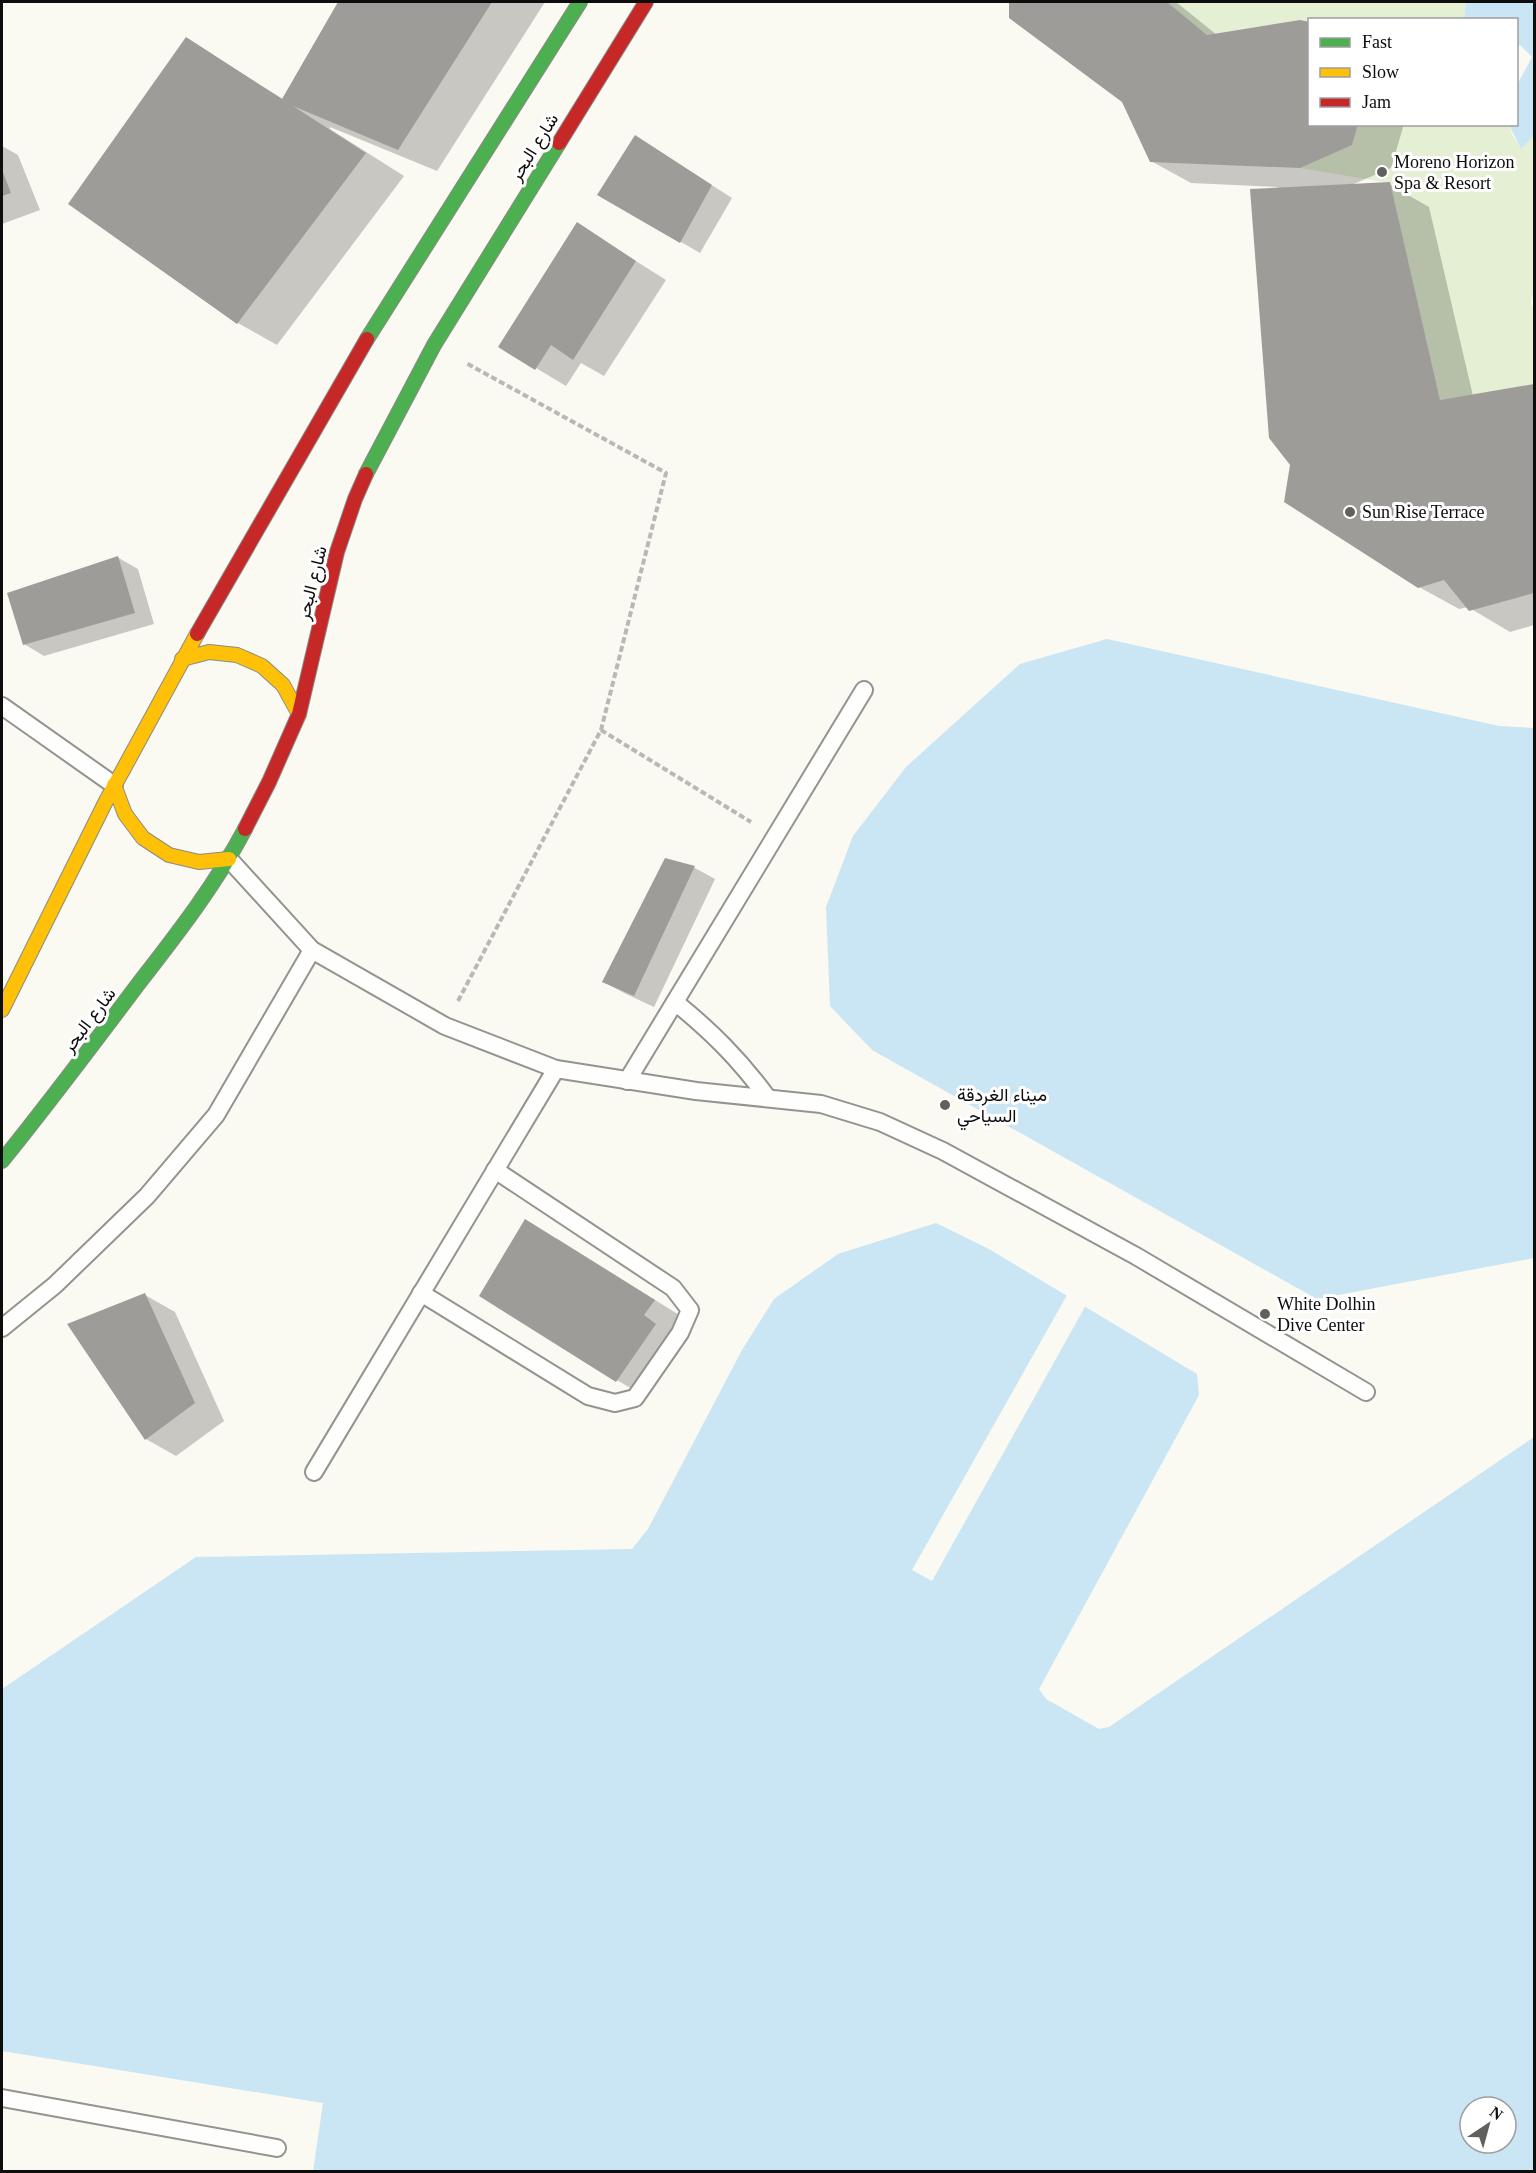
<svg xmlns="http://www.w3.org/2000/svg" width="1536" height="2173" font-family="'Times New Roman',Vazirmatn,serif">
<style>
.green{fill:#e4efd3}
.water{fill:#cae5f3;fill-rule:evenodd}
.pier{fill:#faf9f2}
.shadow{fill:#0003}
.building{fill:#9e9c98}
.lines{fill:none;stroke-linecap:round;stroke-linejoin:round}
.lane-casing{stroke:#949390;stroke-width:20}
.fast-casing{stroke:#8a8a87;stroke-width:16}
.slow-casing{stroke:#8a8a87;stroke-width:16}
.jam-casing{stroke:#8a8a87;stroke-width:16}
.path{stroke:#b8b8b6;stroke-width:4;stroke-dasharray:6 3;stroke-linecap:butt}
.lane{stroke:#fefefd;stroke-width:16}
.fast{stroke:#4caf50;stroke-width:14}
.slow{stroke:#ffc107;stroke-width:14}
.jam{stroke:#c62828;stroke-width:14}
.poi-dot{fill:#60605d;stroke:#fff;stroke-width:2}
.labels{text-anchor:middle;stroke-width:6;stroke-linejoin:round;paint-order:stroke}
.street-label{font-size:18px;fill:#0d0d0d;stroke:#fff}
.poi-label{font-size:18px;fill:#0d0d0d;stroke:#fff;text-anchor:start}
</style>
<rect width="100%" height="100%" fill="#faf9f2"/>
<!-- green -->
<g class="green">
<polygon points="1167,2 1466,2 1464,19 1310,20 1309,22 1300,20 1207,35"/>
<polygon points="1358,125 1509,125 1512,135 1521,148 1534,135 1534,289 1531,303 1534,310 1534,384 1440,400 1390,183 1300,168 1351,145"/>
</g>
<!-- water -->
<g class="water">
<polygon points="1466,2 1534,2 1534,135 1521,149 1509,125 1516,124 1517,85 1532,57 1520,45 1517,48 1516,20 1464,19"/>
<polygon points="1107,639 1499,726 1534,728 1534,1258 1317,1299 872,1050 830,1006 826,907 853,836 906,767 1020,664"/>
<path d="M936,1223L989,1249L1197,1374L1199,1395L1039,1689L1046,1699L1099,1729L1109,1727L1534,1437V2171L2,2172V1689L196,1557L632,1549L648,1529L742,1350L774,1299L838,1254ZM1470,2107H1506V2143H1470Z"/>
</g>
<!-- pier -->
<g class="pier">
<polygon points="1067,1295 1086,1305 932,1581 912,1570"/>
<polygon points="2,2051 323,2103 313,2171 2,2171"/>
</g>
<!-- shadow -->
<g class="shadow">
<polygon points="340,2 545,2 437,171 330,127 330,129 404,176 277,345 238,323 70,203 187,39 283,99"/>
<polygon points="1010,2 1176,2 1217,35 1310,124 1404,124 1391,168 1349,186 1389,184 1429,207 1473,396 1534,385 1534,625 1510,632 1468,607 1459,609 1419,587 1278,187 1191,183 1151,161 1124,101 1010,17"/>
<polygon points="636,137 732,198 700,253 599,194"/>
<polygon points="2,146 18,155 40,210 2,224"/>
<polygon points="577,224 666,280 604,376 581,363 566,386 536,368"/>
<polygon points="117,557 138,569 154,624 44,656 24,644"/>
<polygon points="665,859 695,868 715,879 654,1007 624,993 604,982"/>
<polygon points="556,1238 684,1318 673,1334 685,1342 647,1398 617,1380"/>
<polygon points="145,1295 175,1312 224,1421 176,1456 146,1439"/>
</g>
<!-- building -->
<g class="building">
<polygon points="338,2 492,2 398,150 293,106 366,153 237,324 68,204 186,37 282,99"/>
<polygon points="1009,2 1167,2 1207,35 1300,20 1310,22 1310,124 1358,124 1352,145 1300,168 1150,162 1122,102 1009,18"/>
<polygon points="635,135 712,185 680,243 597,195"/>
<polygon points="2,170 11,193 2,196"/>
<polygon points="1390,182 1440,400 1534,384 1534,593 1469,611 1444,580 1418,588 1284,502 1290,465 1269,438 1250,189"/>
<polygon points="577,222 636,261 573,360 551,345 535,370 498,347"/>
<polygon points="118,556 135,613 23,645 7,593"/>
<polygon points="665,858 695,866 634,996 602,982"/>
<polygon points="525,1219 655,1300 644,1315 656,1324 616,1382 479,1296"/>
<polygon points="145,1293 195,1403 145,1440 67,1324"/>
</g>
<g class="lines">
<!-- lane casing -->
<g class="lane-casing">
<g id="lane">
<polyline points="2,706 114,785"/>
<polyline points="229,859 312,950 445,1026 556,1069 696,1091 821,1104 880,1122 943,1151 1136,1256 1366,1392"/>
<path d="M675,1002C712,1032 739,1059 767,1097"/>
<polyline points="627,1081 864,690"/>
<polyline points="421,1293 588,1396 615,1403 635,1398 680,1333 690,1310 673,1288 495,1170"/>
<polyline points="2,1328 55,1285 147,1196 216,1115 312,950"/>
<polyline points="314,1472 556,1069"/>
<polyline points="2,2098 277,2148"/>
</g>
</g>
<!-- fast casing -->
<g class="fast-casing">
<g id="fast">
<polyline points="367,339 580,2"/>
<polyline points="366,474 434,345 559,143"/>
<path d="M2,1161C49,1103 94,1043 139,983C177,934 216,884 245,829"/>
</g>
</g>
<!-- slow casing -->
<g class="slow-casing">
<g id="slow">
<polyline points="182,659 209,652 237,655 262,666 283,685 299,714"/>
<polyline points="114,785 125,814 143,838 169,855 199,862 229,859"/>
<polyline points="2,1010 105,803 197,634"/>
</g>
</g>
<!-- jam casing -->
<g class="jam-casing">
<g id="jam">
<polyline points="559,143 646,2"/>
<polyline points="197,634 367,339"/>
<polyline points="245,829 269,782 299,714 337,552 355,499 366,474"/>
</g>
</g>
<!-- path -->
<g class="path">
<polyline points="601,730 751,822"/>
<polyline points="458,1001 601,730 666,473 466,363"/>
</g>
<!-- lane -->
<use href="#lane" class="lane"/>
<!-- fast -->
<use href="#fast" class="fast"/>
<!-- slow -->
<use href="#slow" class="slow"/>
<!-- jam -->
<use href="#jam" class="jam"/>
</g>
<!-- markers -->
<g class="poi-dot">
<circle cx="1382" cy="172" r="6"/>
<circle cx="1350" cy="512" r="6"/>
<circle cx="945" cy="1105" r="6"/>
<circle cx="1265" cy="1314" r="6"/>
</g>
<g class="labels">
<!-- street labels -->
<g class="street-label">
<text transform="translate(534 147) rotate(-58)" y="6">شارع البحر</text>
<text transform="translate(312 583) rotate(-76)" y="6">شارع البحر</text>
<text transform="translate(89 1020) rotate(-53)" y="6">شارع البحر</text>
</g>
<!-- poi labels -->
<g class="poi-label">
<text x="1394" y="168">Moreno Horizon<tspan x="1394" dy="21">Spa &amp; Resort</tspan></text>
<text x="1362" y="518">Sun Rise Terrace</text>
<text x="957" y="1101">ميناء الغردقة<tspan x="957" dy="21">السياحي</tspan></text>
<text x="1277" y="1310">White Dolhin<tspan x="1277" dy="21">Dive Center</tspan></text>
</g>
</g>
<!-- border -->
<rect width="1536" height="2173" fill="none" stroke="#0d0d0d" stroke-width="6"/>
<!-- legend -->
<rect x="1308" y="18" width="210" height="108" fill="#ffffff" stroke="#9e9e9e" stroke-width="1.5"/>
<rect x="1320" y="38" width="30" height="9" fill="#4caf50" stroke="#9e9e9e" stroke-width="1.5"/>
<text x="1362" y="48" font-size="18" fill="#0d0d0d">Fast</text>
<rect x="1320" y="68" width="30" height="9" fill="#ffc107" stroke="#9e9e9e" stroke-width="1.5"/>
<text x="1362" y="78" font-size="18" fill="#0d0d0d">Slow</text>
<rect x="1320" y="98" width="30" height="9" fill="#c62828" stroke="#9e9e9e" stroke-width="1.5"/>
<text x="1362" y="108" font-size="18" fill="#0d0d0d">Jam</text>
<!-- north arrow -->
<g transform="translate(1488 2125) rotate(36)"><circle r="28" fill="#ffffff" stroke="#9e9e9e" stroke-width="1.5"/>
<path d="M0-4.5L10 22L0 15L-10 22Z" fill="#60605d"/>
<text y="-9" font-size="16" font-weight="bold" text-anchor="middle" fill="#0d0d0d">N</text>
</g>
</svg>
